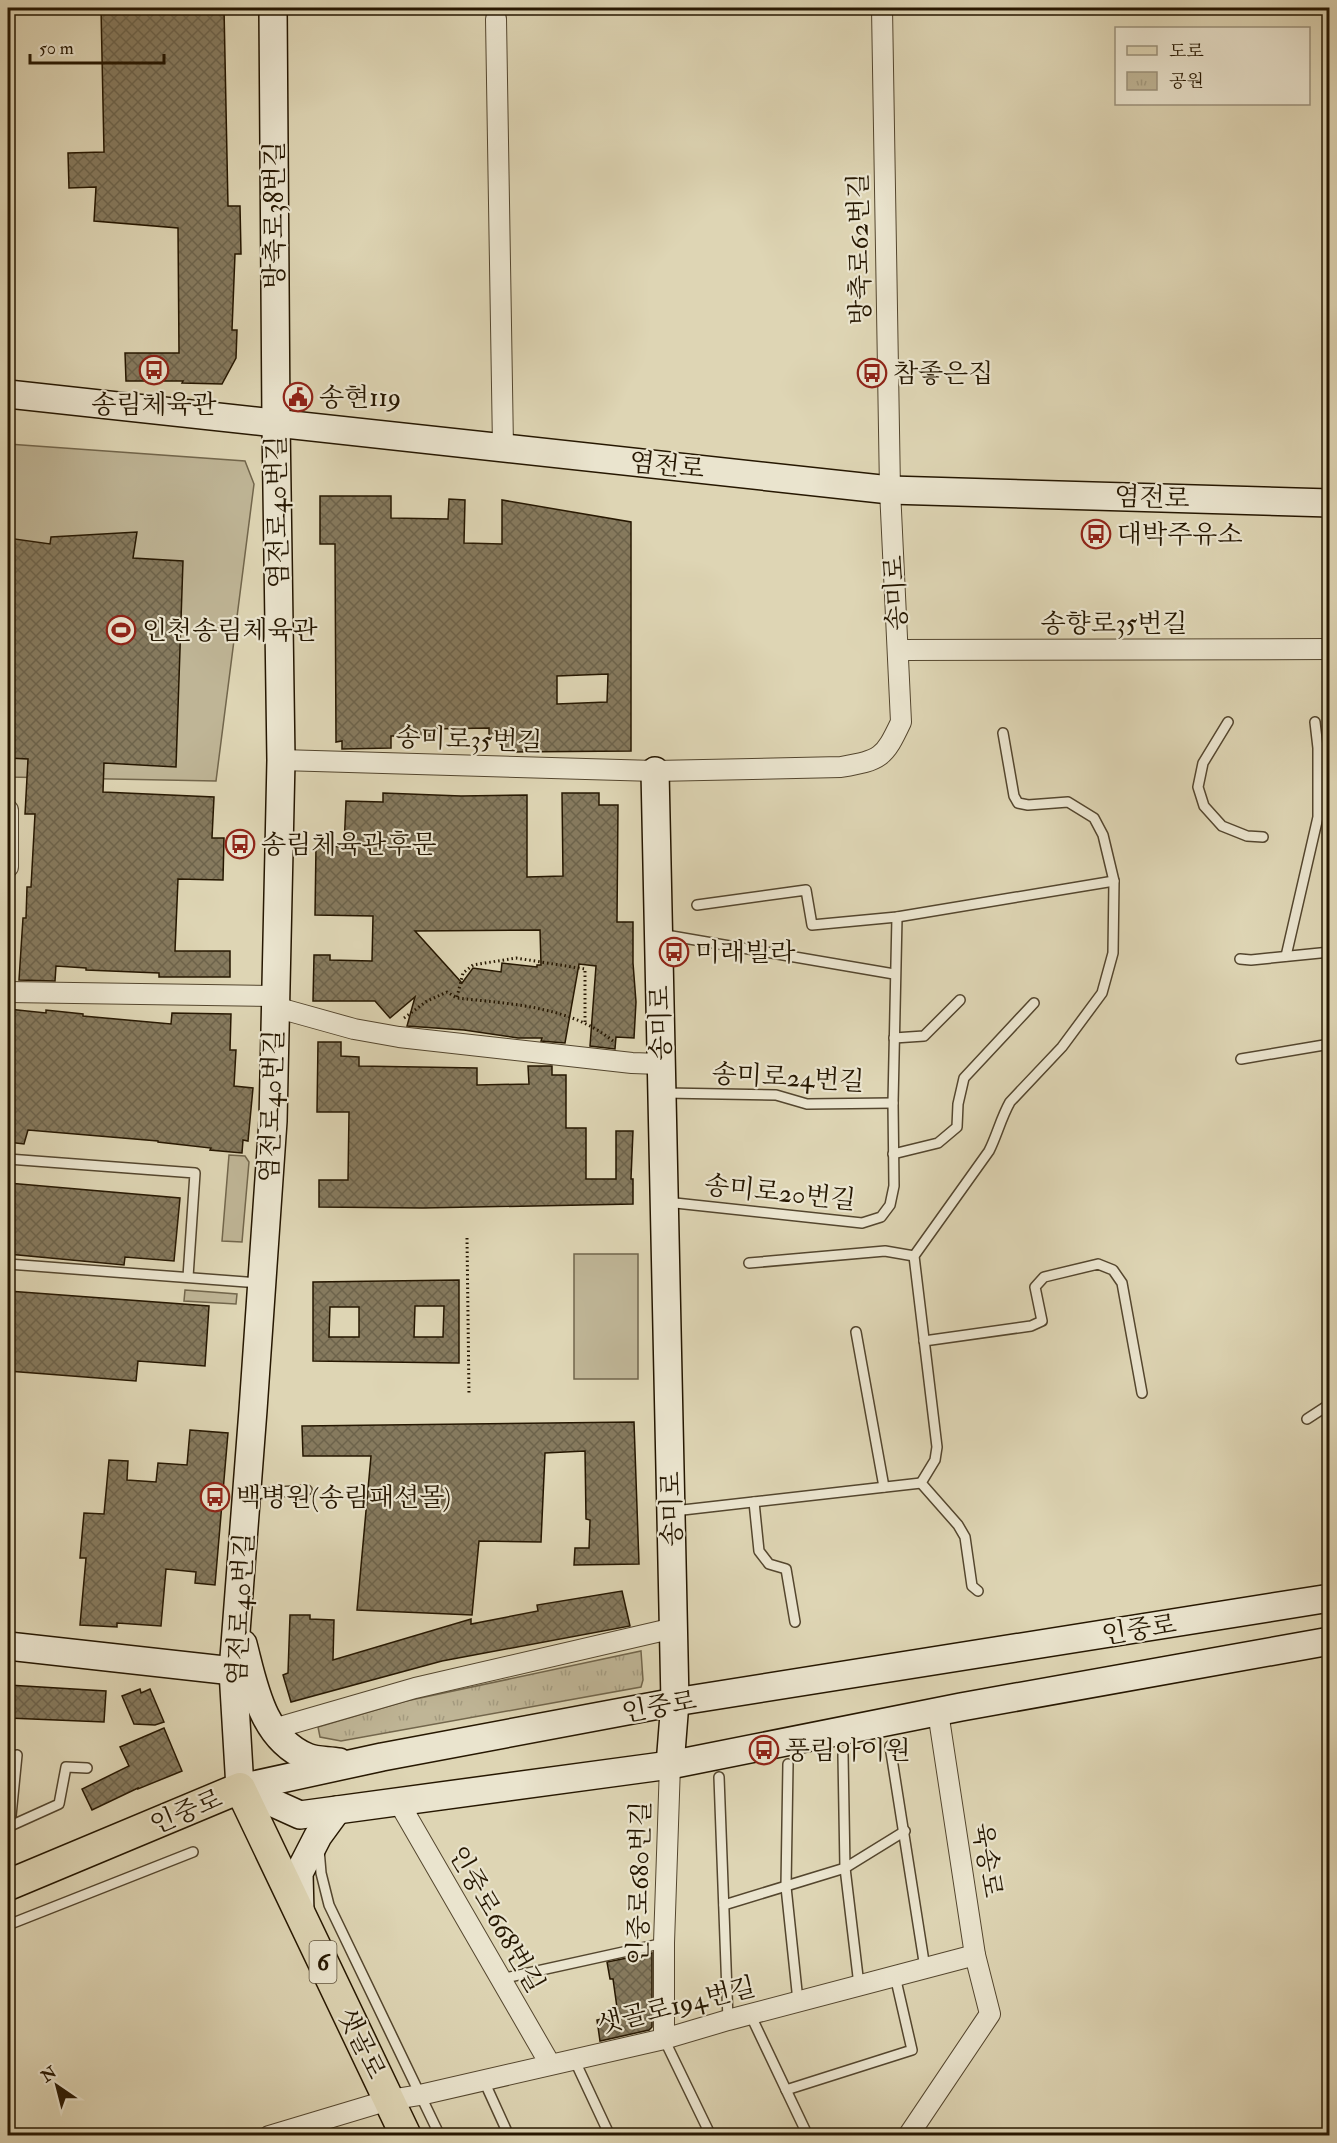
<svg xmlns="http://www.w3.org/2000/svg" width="1337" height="2143" font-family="'IM FELL Double Pica','Noto Serif KR',serif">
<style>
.grass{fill:#bfb596;stroke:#72664c;stroke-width:1.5}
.park{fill:url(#park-tufts);stroke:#72664c;stroke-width:1.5}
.building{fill:url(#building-cross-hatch);stroke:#261701;stroke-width:1.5;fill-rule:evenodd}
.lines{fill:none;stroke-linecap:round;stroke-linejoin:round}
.lane-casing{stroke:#54462e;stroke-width:12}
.street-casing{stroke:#54462e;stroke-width:22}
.secondary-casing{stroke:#261701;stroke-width:30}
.primary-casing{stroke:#261701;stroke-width:33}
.path{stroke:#261701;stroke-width:3;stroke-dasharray:1.5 3;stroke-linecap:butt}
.lane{stroke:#eae4ce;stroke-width:9}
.street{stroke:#eae4ce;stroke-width:20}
.secondary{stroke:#eae4ce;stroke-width:27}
.primary{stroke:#ded5b4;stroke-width:30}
.labels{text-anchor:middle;stroke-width:4.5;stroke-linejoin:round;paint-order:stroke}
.shield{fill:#eae4ce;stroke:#61543e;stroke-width:1.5}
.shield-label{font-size:24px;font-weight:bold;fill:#261701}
.street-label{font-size:26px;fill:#261701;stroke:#eae4ce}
.poi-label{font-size:26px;fill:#261701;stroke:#eae4ce;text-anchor:start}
</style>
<defs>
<pattern id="park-tufts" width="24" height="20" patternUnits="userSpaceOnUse" patternTransform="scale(1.5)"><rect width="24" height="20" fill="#bfb596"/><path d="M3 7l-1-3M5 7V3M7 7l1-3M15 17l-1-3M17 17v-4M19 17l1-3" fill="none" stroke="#a49b80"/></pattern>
<pattern id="building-cross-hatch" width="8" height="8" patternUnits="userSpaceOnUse" patternTransform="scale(1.5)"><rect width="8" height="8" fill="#867a5e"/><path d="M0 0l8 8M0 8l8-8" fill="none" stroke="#6d634b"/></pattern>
</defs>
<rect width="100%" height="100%" fill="#ded5b4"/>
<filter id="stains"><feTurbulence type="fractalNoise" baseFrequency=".00333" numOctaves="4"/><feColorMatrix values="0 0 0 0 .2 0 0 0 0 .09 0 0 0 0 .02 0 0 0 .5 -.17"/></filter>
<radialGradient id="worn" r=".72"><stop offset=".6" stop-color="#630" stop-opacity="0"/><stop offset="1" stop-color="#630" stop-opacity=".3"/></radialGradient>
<!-- grass -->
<g class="grass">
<polygon points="8,444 245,461 254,484 216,781 8,777"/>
<polygon points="229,1155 245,1156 249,1162 242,1242 222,1241"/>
<rect x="574" y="1254" width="64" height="125"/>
<polygon points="185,1290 237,1294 236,1304 184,1301"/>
</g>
<!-- park -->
<polygon class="park" points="641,1651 643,1680 641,1687 341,1741 320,1737 318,1727 406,1701"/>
<!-- building -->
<g class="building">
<polygon points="101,8 224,8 228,206 240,206 241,254 235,254 232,330 237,330 236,358 222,384 182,383 183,381 126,381 125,353 179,353 178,228 94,221 96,187 69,188 68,153 104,152"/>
<path d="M320,496H391V518L448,519L449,499L465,500L464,543L502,544V500L631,522V751L503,752V738H489V728L433,729V736H391V748L342,749V741L336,742L335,544H320ZM608,674L607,702L557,704V676Z"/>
<polygon points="137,532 133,558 183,561 176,767 104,763 103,792 214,797 212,838 224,838 223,880 178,879 175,951 230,951 230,977 159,977 159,973 86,970 86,968 56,966 55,981 19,980 23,918 26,918 27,887 31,887 35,814 25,814 28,759 8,758 8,538 50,544 51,537"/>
<path d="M383,793L461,796L527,795V877L563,876L562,793H599V805H618L617,922H633V963L636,1002L634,1038L616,1037L615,1049L590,1046L596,966L579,964L565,1043L541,1041L542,1038H518L464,1030L407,1026L415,997L390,1018L375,1001H313L314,955H330V960L372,961L373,916L315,915L316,846L344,847L346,801L383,802ZM540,930L541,965H537V967L502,963L501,972L473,968L462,983L415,931Z"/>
<polygon points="8,1009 46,1013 46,1010 83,1014 83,1016 171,1024 172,1013 231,1014 230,1050 236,1050 234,1086 253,1088 248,1141 243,1140 242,1153 210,1150 211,1148 158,1142 158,1141 28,1130 24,1144 8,1142"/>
<polygon points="318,1042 341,1042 341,1056 359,1057 359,1066 477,1068 477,1085 529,1084 528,1066 552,1066 552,1075 566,1075 566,1128 586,1128 586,1179 616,1179 616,1131 633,1131 631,1179 633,1179 633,1204 423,1208 319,1207 319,1180 348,1180 349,1112 317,1112"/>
<polygon points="8,1183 180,1198 174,1261 125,1257 124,1265 8,1254"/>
<path d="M459,1280V1363L313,1361V1282ZM415,1306H444L443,1337H414ZM330,1307H359V1337H329Z"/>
<polygon points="8,1291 209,1306 205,1366 138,1361 136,1381 8,1371"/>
<polygon points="634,1422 639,1564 574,1565 575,1548 589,1548 590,1520 586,1519 585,1451 545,1453 541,1542 479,1541 472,1615 357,1610 371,1456 303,1456 302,1426"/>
<polygon points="190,1430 228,1433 215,1585 195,1583 196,1572 166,1569 161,1626 117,1623 117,1627 80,1625 86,1558 80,1558 84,1513 104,1514 109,1460 128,1461 127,1480 156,1482 158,1463 187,1465"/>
<polygon points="622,1591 630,1626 442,1661 291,1702 283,1675 288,1673 290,1615 310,1615 310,1619 334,1620 333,1660 471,1619 471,1624 538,1611 537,1605"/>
<polygon points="8,1685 106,1691 104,1722 8,1718"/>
<polygon points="140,1689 141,1693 150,1689 164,1722 155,1725 134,1724 122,1696"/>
<polygon points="164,1728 182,1771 138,1789 138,1788 92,1810 82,1789 129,1766 120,1747"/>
<polygon points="652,1953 652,2027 649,2030 600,2041 597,2020 618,2015 613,1979 610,1979 607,1962"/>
</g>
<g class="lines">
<!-- lane casing -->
<g class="lane-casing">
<g id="lane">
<polyline points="1228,722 1203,763 1198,787 1204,806 1222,826 1247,836 1263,837"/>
<polyline points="697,905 806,890 812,925 897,917 1114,881"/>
<polyline points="660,934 894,974"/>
<polyline points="1286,956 1318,817 1318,748 1315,722"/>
<polyline points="1240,959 1251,960 1330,952"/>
<polyline points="894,1038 924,1036 960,1000"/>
<polyline points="1241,1059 1330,1044"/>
<polyline points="665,1093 776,1095 807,1104 893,1103"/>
<polyline points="893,1154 938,1143 957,1127 958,1104 964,1078 1034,1003"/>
<polyline points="8,1159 195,1173 188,1277"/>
<polyline points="666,1202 862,1223 881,1217 890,1205 894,1186 893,1103 897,917"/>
<polyline points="749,1263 885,1251 914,1256"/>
<polyline points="8,1264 259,1283"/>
<polyline points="856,1332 884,1487"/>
<polyline points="924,1341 1031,1326 1042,1321 1035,1287 1044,1277 1098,1264 1113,1270 1122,1283 1142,1393"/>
<polyline points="1307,1419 1330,1404"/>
<polyline points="250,1494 307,1490"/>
<polyline points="754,1502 759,1551 769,1564 786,1569 795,1622"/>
<polyline points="674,1511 921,1483"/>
<path d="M978,1591L972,1586L965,1537L958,1525L921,1483L935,1460L937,1447L914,1256L989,1151C997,1135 1001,1118 1010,1102L1062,1047L1102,993L1113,953L1114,881L1103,835L1094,818L1068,802L1028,805L1018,803L1014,796L1003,733"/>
<polyline points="890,1746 925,1968"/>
<polyline points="843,1755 845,1868 859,1985"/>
<polyline points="788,1764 786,1887 798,2001"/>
<polyline points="719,1777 728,2020"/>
<polyline points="10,1826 17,1755"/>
<polyline points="8,1827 59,1804 66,1767 87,1768"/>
<polyline points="319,1849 321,1873 329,1905 440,2136"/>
<polyline points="724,1905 845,1868 905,1831"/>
<polyline points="8,1925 193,1852"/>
<polyline points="501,1979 664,1943"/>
<polyline points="750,2014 808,2136"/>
<polyline points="664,2039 711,2136"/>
<polyline points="574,2059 610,2136"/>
<polyline points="484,2081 509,2136"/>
<polyline points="786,2090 912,2050 895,1976"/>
</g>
</g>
<!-- street casing -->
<g class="street-casing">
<g id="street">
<polyline points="496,19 503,447"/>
<polyline points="898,650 1330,649"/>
<path d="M281,760L655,771L841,767C881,760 884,758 901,722L890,490L882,8"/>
<polyline points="8,867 8,810"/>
<polyline points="8,992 276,996"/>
<polyline points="275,1007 354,1029 399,1037 632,1063 660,1064"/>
<polyline points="273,1729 415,1688 674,1628"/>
<polyline points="398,1801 550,2064"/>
<polyline points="664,2039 664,1943 670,1765"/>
<polyline points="269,2136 389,2100 420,2095 664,2039 728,2020 975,1955"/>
<polyline points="908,2136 990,2014 975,1955 938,1712"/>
</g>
</g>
<!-- secondary casing -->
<g class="secondary-casing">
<g id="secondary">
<polyline points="8,394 890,490 1330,503"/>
<polyline points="655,771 675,1702 670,1765"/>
<path d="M243,1644C254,1686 262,1738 307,1757C316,1761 329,1760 339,1762"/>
<polyline points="8,1646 233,1671"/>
<polyline points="240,1788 233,1671 253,1410 273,1121 281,760 276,422 273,8"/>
<polyline points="240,1788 300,1815 670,1765 961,1707 1330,1641"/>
<polyline points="240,1788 382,1757 675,1702 1330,1598"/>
<polyline points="300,1913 299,1873 318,1836 337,1810"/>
</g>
</g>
<!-- primary casing -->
<g class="primary-casing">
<polyline id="primary" points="8,1885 240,1788 406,2136"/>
</g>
<!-- path -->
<g class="path">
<polyline points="457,997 463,973 473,965 516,958 585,969 585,1023"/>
<path d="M404,1018L427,1001L447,992L457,998C511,1004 570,1006 613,1041"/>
<polyline points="467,1238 469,1395"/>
</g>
<!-- lane -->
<use href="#lane" class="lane"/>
<!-- street -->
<use href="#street" class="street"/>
<!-- secondary -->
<use href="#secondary" class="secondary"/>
<!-- primary -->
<use href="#primary" class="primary"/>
</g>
<!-- icons -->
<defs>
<g id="bus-ring" transform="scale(1.5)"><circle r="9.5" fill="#eae4ce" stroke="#8f2418" stroke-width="1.5"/><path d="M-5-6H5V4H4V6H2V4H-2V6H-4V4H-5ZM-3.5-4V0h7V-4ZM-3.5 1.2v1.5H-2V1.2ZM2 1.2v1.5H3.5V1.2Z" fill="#8f2418"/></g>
<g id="civic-ring" transform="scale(1.5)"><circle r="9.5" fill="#eae4ce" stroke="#8f2418" stroke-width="1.5"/><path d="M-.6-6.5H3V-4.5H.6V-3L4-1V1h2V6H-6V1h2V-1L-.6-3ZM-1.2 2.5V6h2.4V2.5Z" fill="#8f2418"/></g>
<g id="stadium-ring" transform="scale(1.5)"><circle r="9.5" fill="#eae4ce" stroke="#8f2418" stroke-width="1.5"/><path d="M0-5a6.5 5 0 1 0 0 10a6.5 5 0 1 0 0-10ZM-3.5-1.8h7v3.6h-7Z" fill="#8f2418"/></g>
</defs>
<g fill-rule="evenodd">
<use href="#bus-ring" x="154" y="370"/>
<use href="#bus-ring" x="872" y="373"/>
<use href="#civic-ring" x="298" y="397"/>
<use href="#bus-ring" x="1096" y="534"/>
<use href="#stadium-ring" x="121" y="630"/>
<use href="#bus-ring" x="240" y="844"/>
<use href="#bus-ring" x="674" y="952"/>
<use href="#bus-ring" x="215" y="1497"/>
<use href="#bus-ring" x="764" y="1750"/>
</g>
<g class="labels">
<!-- shield labels -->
<rect class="shield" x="309.5" y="1941" width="27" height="42" rx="4.5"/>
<g class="shield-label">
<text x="323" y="1970">6</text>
</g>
<!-- street labels -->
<g class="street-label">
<text transform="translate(274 215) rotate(-90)" y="9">방축로38번길</text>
<text transform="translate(859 249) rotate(-91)" y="9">방축로62번길</text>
<text transform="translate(667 465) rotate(6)" y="9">염전로</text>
<text transform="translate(1152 497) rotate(2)" y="9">염전로</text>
<text transform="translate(277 512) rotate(-91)" y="9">염전로40번길</text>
<text transform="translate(895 593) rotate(-93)" y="9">송미로</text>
<text x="1114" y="632">송향로35번길</text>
<text transform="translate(469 739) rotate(2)" y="9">송미로35번길</text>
<text transform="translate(660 1023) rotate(-91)" y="9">송미로</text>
<text transform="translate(788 1077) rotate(3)" y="9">송미로24번길</text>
<text transform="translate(271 1106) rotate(-88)" y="9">염전로40번길</text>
<text transform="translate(780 1192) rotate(6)" y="9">송미로20번길</text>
<text transform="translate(671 1509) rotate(-91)" y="9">송미로</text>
<text transform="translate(240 1609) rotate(-87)" y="9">염전로40번길</text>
<text transform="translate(1139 1629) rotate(-9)" y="9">인중로</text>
<text transform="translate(659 1706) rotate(-10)" y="9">인중로</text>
<text transform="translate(186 1811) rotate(-23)" y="9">인중로</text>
<text transform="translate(988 1860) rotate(81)" y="9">육송로</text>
<text transform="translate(639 1883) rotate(-89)" y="9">인중로680번길</text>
<text transform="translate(497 1919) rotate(60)" y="9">인중로668번길</text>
<text transform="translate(676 2005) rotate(-14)" y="9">샛골로194번길</text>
<text transform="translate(362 2043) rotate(64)" y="9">샛골로</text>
</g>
<!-- poi labels -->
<g class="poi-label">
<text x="893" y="382">참좋은집</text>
<text x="319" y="406">송현119</text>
<text x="154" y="413" text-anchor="middle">송림체육관</text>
<text x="1117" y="543">대박주유소</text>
<text x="142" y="639">인천송림체육관</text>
<text x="261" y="853">송림체육관후문</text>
<text x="695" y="961">미래빌라</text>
<text x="236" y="1506">백병원(송림패션몰)</text>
<text x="785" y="1759">풍림아이원</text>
</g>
</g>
<!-- margin -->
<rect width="1337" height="2143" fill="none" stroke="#ded5b4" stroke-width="30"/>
<rect x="9" y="9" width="1319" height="2125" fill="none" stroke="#261701" stroke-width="3"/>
<rect x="15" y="15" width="1307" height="2113" fill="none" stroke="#261701" stroke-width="1.5"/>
<!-- legend -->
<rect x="1115" y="27" width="195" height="78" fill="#eae4ce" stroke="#9c927c" stroke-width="1.5"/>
<rect x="1127" y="46" width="30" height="9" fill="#ded5b4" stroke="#9c927c" stroke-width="1.5"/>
<text x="1169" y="57" font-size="18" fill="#261701">도로</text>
<rect x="1127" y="72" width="30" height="18" fill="url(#park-tufts)" stroke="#9c927c" stroke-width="1.5"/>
<text x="1169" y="87" font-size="18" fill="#261701">공원</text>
<!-- north arrow -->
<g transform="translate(57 2086) rotate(325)" stroke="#eae4ce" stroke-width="4.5" paint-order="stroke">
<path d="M0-4.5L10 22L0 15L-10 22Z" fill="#261701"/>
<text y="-9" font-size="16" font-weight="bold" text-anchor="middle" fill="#261701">N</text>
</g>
<!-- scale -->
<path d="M30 54v9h134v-9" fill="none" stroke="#261701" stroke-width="3"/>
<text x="39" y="54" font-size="18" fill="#261701" stroke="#eae4ce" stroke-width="4.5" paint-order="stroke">50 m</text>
<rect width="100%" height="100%" filter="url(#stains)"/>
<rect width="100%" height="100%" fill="url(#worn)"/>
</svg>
